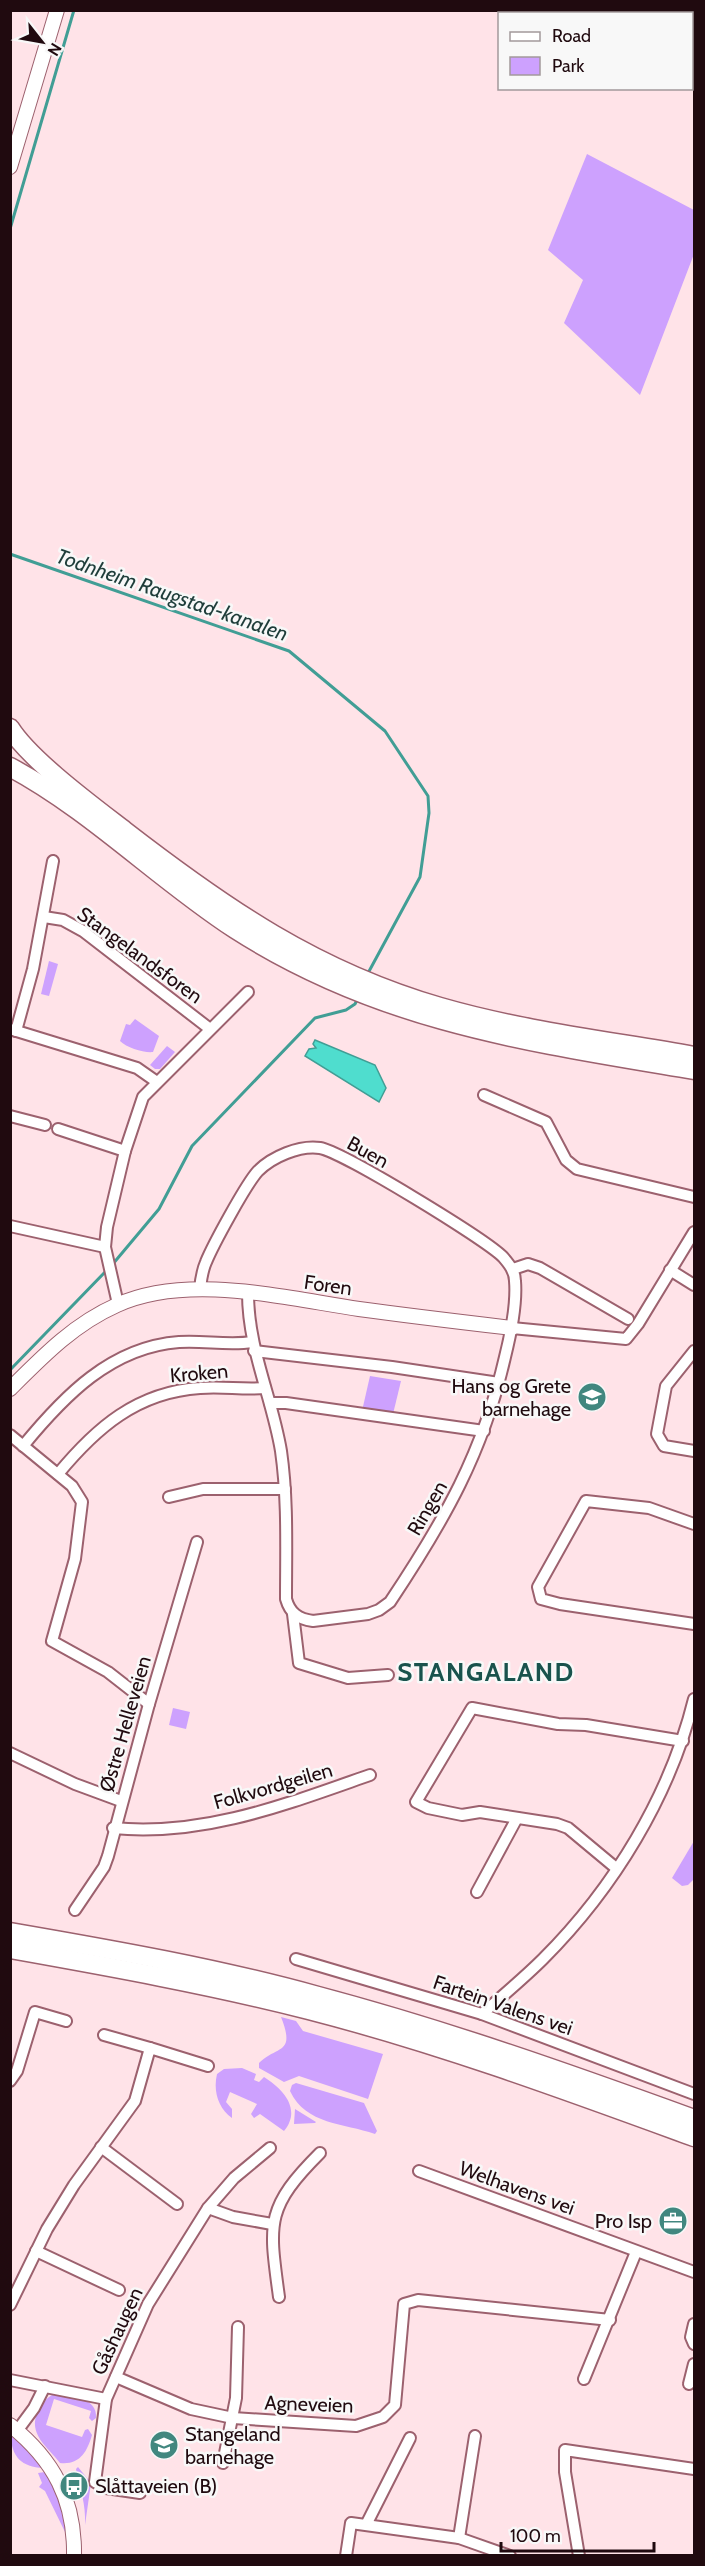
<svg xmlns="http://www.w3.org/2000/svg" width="705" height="2566" font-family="Cabin,sans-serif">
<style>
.green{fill:#cda1fe}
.water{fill:#4fddce;stroke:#419e95;stroke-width:1.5}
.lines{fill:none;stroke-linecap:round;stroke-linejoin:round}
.stream{stroke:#419e95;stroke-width:3}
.street-casing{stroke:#9c616e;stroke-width:14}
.secondary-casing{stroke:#9c616e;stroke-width:16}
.highway-casing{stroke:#9c616e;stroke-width:21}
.street{stroke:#fff;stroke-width:10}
.secondary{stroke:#fff;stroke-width:14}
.highway{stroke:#fff;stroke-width:18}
.labels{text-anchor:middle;stroke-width:5;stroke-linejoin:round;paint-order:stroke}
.street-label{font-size:20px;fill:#200a0f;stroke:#f8f8f8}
.poi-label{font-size:20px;fill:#200a0f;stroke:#f8f8f8;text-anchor:end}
.water-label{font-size:21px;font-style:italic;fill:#1f3d3a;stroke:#f8f8f8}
.district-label{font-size:26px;font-weight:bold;letter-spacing:1.5px;fill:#19534d;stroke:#f8f8f8}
</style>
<rect width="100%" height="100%" fill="#ffe3e8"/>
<!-- green -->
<g class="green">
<polygon points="587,154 694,210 694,254 640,395 564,323 583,280 548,250"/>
<polygon points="49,961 58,964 49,996 41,994"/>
<path d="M135,1019L159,1036L153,1052C144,1053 127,1048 120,1041L126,1024L130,1025Z"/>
<polygon points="167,1046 175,1052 160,1069 155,1069 150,1065"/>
<polygon points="370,1376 401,1381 393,1414 362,1411"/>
<polygon points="173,1708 190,1712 186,1729 169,1725"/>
<polygon points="694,1841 694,1879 688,1885 682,1886 672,1878"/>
<path d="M281,2017L296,2021L303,2031L383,2054L368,2099L299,2076L284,2082L259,2068V2063C277,2045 296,2055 281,2017Z"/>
<path d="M242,2068L256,2074L254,2080L259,2082L264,2077C283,2089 302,2109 284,2131L260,2114L254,2118L251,2114L257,2104L230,2092L226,2102L232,2109V2118C218,2108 213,2091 217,2074L224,2069Z"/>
<path d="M296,2083L364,2103L377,2131L375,2134C344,2123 306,2125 290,2091L292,2085Z"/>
<polygon points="295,2109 316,2122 315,2123 294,2124"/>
<path d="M54,2394C70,2396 98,2397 96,2418L92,2421L89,2418L91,2411L54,2399L46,2425L82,2437L85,2430L88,2429L92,2435C87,2452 80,2465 60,2463C48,2447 27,2434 38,2411C42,2404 46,2398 54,2394Z"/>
<path d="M11,2435L25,2447L43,2468C22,2467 11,2457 11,2435Z"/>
<path d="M78,2467L91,2483L85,2525C86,2503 80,2489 76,2469Z"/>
<polygon points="45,2472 58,2495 67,2536 45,2491 39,2487 42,2483 38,2473"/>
</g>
<!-- water -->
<polygon class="water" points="315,1040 375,1065 386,1088 379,1102 305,1056 309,1049 316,1048 313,1044"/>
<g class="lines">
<!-- stream -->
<g class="stream">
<polyline points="10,229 74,10"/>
<polyline points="10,554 289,651 385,731 428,796 429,813 420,877 367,975"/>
<polyline points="112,1265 159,1209 192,1146 315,1018 346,1010 355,1004 358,998"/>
<polyline points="10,1370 107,1270"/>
</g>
<!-- street casing -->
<g class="street-casing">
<g id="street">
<polyline points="44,917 63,920 83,931 210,1029"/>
<polyline points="10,1029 137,1068 157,1082"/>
<polyline points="16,1031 33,969 53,861"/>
<polyline points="484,1095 546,1122 566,1160 577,1169 694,1197"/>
<polyline points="10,1116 45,1125"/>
<polyline points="58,1129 125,1151"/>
<polyline points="10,1226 105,1247"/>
<polyline points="513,1269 528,1264 540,1268 628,1319"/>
<polyline points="670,1270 694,1285"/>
<path d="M200,1289C201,1279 202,1271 206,1262C213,1245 246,1184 258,1171C272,1157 299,1145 320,1148C343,1152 485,1239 503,1257C509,1264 515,1271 515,1281C517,1305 511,1333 505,1357C483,1453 444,1521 390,1602L379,1610L368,1614L313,1621C298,1619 290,1613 286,1599C286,1549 288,1500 281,1451C272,1397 248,1349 248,1293"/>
<polyline points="118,1304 105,1247 107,1227 125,1151 143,1097 248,992"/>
<polyline points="512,1328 626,1339 638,1324 694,1232"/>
<polyline points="254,1351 392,1367 499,1383"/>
<polyline points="694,1351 666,1386 657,1434 664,1446 694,1451"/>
<polyline points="270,1403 286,1403 484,1431"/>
<polyline points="10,1435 72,1486 82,1502 75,1559 52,1641 108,1672 149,1704"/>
<path d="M23,1446C64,1396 111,1347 179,1342C203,1340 228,1346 252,1342"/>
<path d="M58,1474C96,1428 137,1392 200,1388C222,1386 243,1390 265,1388"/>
<polyline points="169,1497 203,1489 285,1489"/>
<polyline points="694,1524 649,1508 586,1501 538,1587 541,1599 560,1604 694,1624"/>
<polyline points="293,1614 299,1663 348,1678 388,1675"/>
<polyline points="10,1753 75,1784 121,1801"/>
<path d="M113,1828C203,1837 287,1804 370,1775"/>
<polyline points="616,1868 568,1828 557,1824 480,1812 462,1815 428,1808 416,1802 472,1708 558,1724 586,1725 683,1741"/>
<polyline points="477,1892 517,1818"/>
<polyline points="75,1910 104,1867 108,1856 149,1704 197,1542"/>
<polyline points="296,1959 482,2014 694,2094"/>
<path d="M482,2014C502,1996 524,1978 543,1959C614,1888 670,1796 694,1699"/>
<polyline points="104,2035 150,2048"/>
<polyline points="10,2081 17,2071 35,2012 66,2021"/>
<polyline points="101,2147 177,2204"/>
<polyline points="419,2171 694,2272"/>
<polyline points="208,2208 233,2217 272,2224"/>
<polyline points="36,2251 119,2290"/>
<path d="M279,2297C269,2223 265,2208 320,2153"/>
<polyline points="10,2305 47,2229 74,2185 135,2101 150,2048 208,2066"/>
<polyline points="694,2324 691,2337 694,2344"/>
<polyline points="116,2377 191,2409 233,2418 356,2426 383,2417 395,2405 404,2304 418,2300 610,2320"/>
<polyline points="584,2379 636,2252"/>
<polyline points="10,2380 106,2399"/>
<polyline points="689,2384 694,2364"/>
<polyline points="17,2431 34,2408 45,2386"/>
<polyline points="223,2463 236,2398 238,2327"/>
<polyline points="140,2493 106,2488 95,2482 106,2399 148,2304 208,2208 234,2178 270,2148"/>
<polyline points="367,2523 410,2438"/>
<polyline points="459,2538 475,2436"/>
<polyline points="346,2556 351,2523 459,2538 510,2556"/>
<polyline points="579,2556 565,2472 565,2450 694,2469"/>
</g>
</g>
<!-- secondary casing -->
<g class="secondary-casing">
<g id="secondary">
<polyline points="10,167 57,10"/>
<path d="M10,1389C43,1356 74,1324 117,1305C188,1273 284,1298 359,1309C410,1316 461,1322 512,1328"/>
<path d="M10,2425C54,2460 75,2500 74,2556"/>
</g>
</g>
<!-- highway casing -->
<g class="highway-casing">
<g id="highway">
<path d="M10,728C30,760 94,807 125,831C226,909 316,971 440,1007C523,1031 610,1041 694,1056"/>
<path d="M10,767C92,811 158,879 235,929C380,1022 528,1042 694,1070"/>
<path d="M10,1932C114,1950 217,1968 318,1996C446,2030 570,2074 694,2119"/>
<path d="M10,1949C111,1967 211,1985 309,2010C441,2044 568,2091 694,2137"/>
</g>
</g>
<!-- street -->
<use href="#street" class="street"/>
<!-- secondary -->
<use href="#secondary" class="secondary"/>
<!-- highway -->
<use href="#highway" class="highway"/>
</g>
<!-- icons -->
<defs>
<g id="school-disc" transform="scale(1.5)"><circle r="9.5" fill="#41877f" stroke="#f8f8f8"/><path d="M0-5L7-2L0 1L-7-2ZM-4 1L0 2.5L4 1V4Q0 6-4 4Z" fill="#fff"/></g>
<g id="office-disc" transform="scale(1.5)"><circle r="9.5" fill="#41877f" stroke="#f8f8f8"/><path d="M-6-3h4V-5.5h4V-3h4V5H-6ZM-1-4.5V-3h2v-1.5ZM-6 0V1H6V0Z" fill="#fff"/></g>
<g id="bus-disc" transform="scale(1.5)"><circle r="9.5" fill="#41877f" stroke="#f8f8f8"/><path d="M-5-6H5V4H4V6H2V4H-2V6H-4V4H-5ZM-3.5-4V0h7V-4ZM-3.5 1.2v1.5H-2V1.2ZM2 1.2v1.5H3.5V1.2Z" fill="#fff"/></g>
</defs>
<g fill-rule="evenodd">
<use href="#school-disc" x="592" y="1397"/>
<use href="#office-disc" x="673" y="2221"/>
<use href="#school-disc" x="164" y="2445"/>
<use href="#bus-disc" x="74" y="2486"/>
</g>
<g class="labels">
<!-- street labels -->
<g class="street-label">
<text transform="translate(140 955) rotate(36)" y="7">Stangelandsforen</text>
<text transform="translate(368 1152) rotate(29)" y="7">Buen</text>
<text transform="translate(328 1285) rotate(8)" y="7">Foren</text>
<text transform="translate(199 1373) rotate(-5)" y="7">Kroken</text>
<text transform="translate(427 1508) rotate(-60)" y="7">Ringen</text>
<text transform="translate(125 1724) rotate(-74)" y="7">Østre Helleveien</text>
<text transform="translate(273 1786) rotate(-16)" y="7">Folkvordgeilen</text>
<text transform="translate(503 2005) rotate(19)" y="7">Fartein Valens vei</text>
<text transform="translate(517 2188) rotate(20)" y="7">Welhavens vei</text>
<text transform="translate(117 2331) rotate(-65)" y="7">Gåshaugen</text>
<text transform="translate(309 2404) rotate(2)" y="7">Agneveien</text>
</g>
<!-- poi labels -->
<g class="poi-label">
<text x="571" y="1393">Hans og Grete<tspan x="571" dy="23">barnehage</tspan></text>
<text x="652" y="2228">Pro Isp</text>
<text x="185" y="2441" text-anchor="start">Stangeland<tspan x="185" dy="23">barnehage</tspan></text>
<text x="95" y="2493" text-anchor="start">Slåttaveien (B)</text>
</g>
<!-- water labels -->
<g class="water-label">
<text transform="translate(172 595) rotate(19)" y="7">Todnheim Raugstad-kanalen</text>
</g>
<!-- district labels -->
<g class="district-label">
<text x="486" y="1681">STANGALAND</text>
</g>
</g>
<!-- border -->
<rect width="705" height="2566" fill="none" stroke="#200a0f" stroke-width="24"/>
<!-- legend -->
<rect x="498" y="12" width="195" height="78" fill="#f8f8f8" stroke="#a2999b" stroke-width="1.5"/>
<rect x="510" y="32" width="30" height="9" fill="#ffffff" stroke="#a2999b" stroke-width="1.5"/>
<text x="552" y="42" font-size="18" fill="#200a0f">Road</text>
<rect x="510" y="57" width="30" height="18" fill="#cda1fe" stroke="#a2999b" stroke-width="1.5"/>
<text x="552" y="72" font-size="18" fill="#200a0f">Park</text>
<!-- north arrow -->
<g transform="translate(42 42) rotate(121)" stroke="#f8f8f8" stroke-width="4.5" paint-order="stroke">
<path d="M0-4.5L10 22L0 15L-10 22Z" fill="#200a0f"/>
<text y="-9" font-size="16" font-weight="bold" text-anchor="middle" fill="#200a0f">N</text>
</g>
<!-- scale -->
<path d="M501 2542v9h153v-9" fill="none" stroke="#200a0f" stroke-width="3"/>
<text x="510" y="2542" font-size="18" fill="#200a0f" stroke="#f8f8f8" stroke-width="4.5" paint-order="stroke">100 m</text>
</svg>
